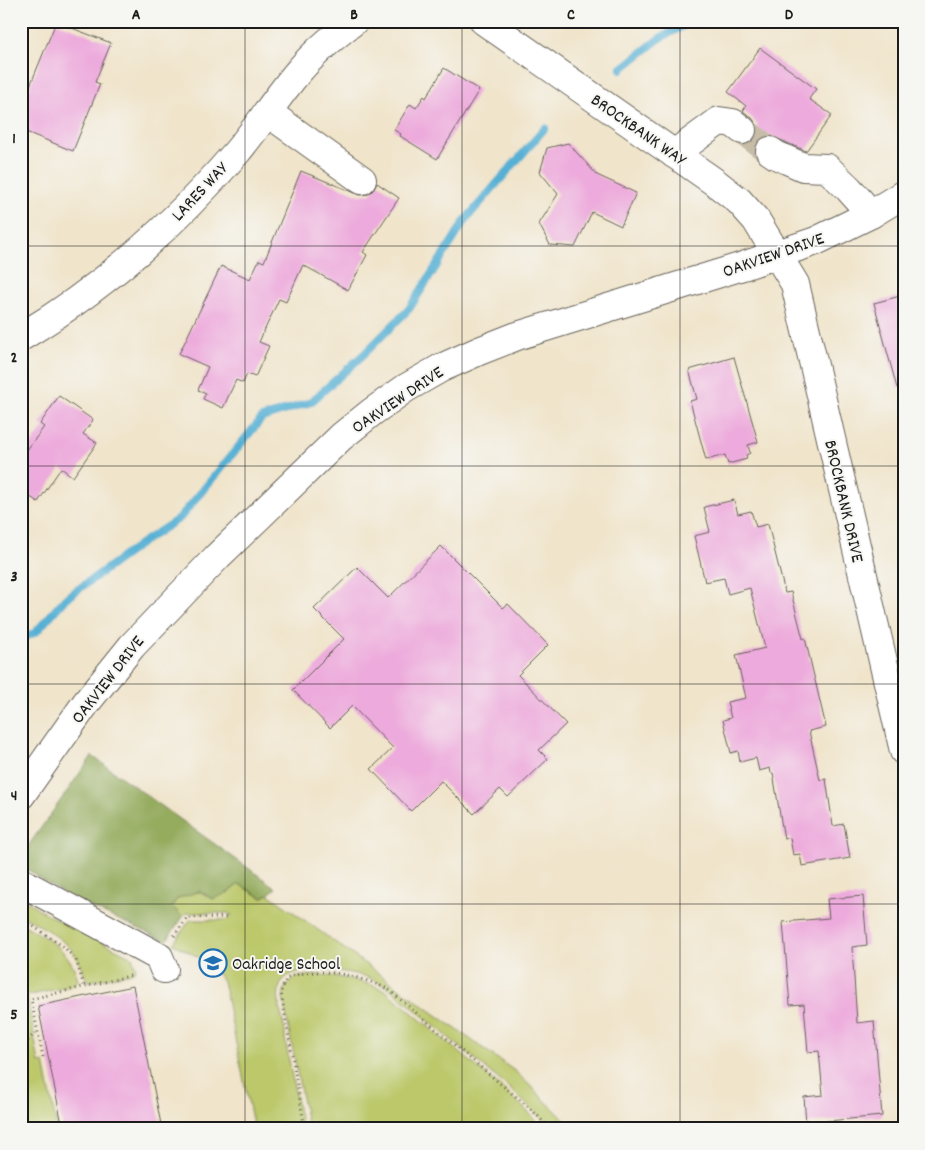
<svg xmlns="http://www.w3.org/2000/svg" width="925" height="1150" font-family="Dekko,sans-serif">
<style>
.green{fill:#bcc86a;stroke:#6c7243}
.forest{fill:#95ac5e;stroke:#58643d}
.lines{fill:none;stroke-linecap:round;stroke-linejoin:round}
.stream{stroke:#56b0d4;stroke-width:8}
.building{fill:#edaadc}
.minor-tunnel{stroke:#c6bca7;stroke-width:28;stroke-dasharray:28 14;stroke-linecap:butt}
.minor-casing{stroke:#666259;stroke-width:30}
.path{stroke:#666259;stroke-width:3;stroke-dasharray:1 4;stroke-linecap:butt}
.minor{stroke:#fff;stroke-width:28}
.grid{fill:none;stroke:#1c1c1c;stroke-width:1;stroke-opacity:0.55}
.labels{text-anchor:middle;stroke-width:4;stroke-linejoin:round;paint-order:stroke}
.street-label{font-size:18px;fill:#1c1c1c;stroke:#f6f6f2}
.poi-label{font-size:18px;fill:#1c1c1c;stroke:#f6f6f2;text-anchor:start}
.neatline{fill:none;stroke:#1c1c1c;stroke-width:2}
.grid-label{font-size:16px;text-anchor:middle;font-weight:bold;fill:#1c1c1c}
</style>
<rect width="100%" height="100%" fill="#f6f6f2"/>
<filter id="ink" filterUnits="userSpaceOnUse"><feTurbulence type="fractalNoise" baseFrequency=".02" numOctaves="2"/><feDisplacementMap in="SourceGraphic" scale="10" xChannelSelector="R" yChannelSelector="G"/><feConvolveMatrix kernelMatrix="1 2 1 2 8 2 1 2 1" color-interpolation-filters="sRGB"/></filter>
<filter id="wash" filterUnits="userSpaceOnUse"><feTurbulence type="fractalNoise" baseFrequency=".0096" numOctaves="4" result="noise"/><feDisplacementMap in="SourceGraphic" scale="20" xChannelSelector="R" yChannelSelector="G"/><feGaussianBlur stdDeviation="1.12" result="paint"/><feColorMatrix in="noise" values="0 0 0 0 0 0 0 0 0 0 0 0 0 0 0 0 0 1.4 0 .05"/><feComposite in="paint" operator="in"/></filter>
<g filter="url(#wash)">
<rect width="100%" height="100%" fill="#f0e4ca"/>
<!-- green -->
<g class="green">
<path d="M239,884L262,898L268,894L516,1072L574,1129H553L509,1088L388,987C382,984 376,981 370,978C350,971 284,959 279,989C276,1006 286,1023 285,1039L302,1129H254L223,981C208,960 195,955 173,944L190,920H226L232,915L227,913H186L183,917L172,906C183,888 209,892 227,893Z"/>
<path d="M21,897L48,915L132,957L136,969L131,973L88,982C82,973 81,963 75,954C63,937 39,926 21,914Z"/>
<path d="M21,923C47,939 70,948 78,980L75,985L27,996L39,1063L44,1062L57,1129H21Z"/>
<path d="M320,975C343,977 364,981 385,990L514,1098L545,1129H308L283,998C284,975 302,976 320,975Z"/>
</g>
<!-- forest -->
<path class="forest" d="M92,756L276,888L263,898L239,884L227,893L213,899L199,891L177,899L172,906L183,917L166,941C117,918 63,899 21,864V856Z"/>
<g class="lines">
<!-- stream -->
<g class="stream">
<polyline points="621,69 660,38 693,21"/>
<polyline points="21,639 36,632 65,599 143,542 180,518 262,418 311,402 362,356 409,309 467,218 545,128"/>
</g>
</g>
<g id="blocks">
<!-- building -->
<g class="building">
<polygon points="56,22 111,43 95,82 100,84 73,151 21,130 21,108"/>
<polygon points="760,48 816,89 809,99 832,115 806,151 771,136 764,137 757,142 754,151 746,145 755,139 757,133 757,125 752,118 743,111 746,106 728,92"/>
<polygon points="444,68 479,90 437,159 400,136 401,134 394,130 410,104 416,108 424,96 426,98"/>
<polygon points="568,143 597,175 636,193 621,226 592,212 575,247 550,245 539,224 558,194 540,172 547,148"/>
<polygon points="301,171 360,195 369,194 374,189 377,183 399,198 363,252 367,255 348,290 303,265 286,302 279,299 259,342 269,346 255,377 247,374 243,383 236,380 223,408 203,399 206,393 198,390 208,367 179,354 221,266 250,279 259,260 264,262"/>
<polygon points="904,295 904,387 897,388 874,303"/>
<polygon points="734,357 758,442 748,445 750,453 746,455 747,459 728,464 725,455 706,460 690,401 697,399 689,370"/>
<polygon points="59,396 93,420 83,434 97,443 73,477 61,468 38,502 21,491 21,458 44,427 40,424"/>
<polygon points="734,500 738,514 751,511 756,527 768,524 785,593 791,592 803,639 805,638 826,727 809,731 820,780 826,779 833,826 844,824 850,858 802,866 800,854 793,855 790,838 784,839 773,773 771,773 770,768 759,771 756,758 740,762 738,751 731,753 723,720 731,718 727,702 746,698 736,655 765,648 750,588 728,594 724,578 705,582 694,536 710,532 704,507"/>
<polygon points="441,546 503,608 508,604 548,645 518,675 566,724 539,750 548,759 508,797 500,789 474,814 441,781 411,811 371,769 393,748 352,706 330,728 293,690 344,639 314,609 357,567 388,598"/>
<polygon points="863,896 867,945 852,947 857,1023 874,1021 882,1116 806,1123 804,1097 823,1095 819,1051 808,1052 804,1004 790,1005 783,922 829,918 827,899"/>
<polygon points="133,986 162,1129 63,1129 38,1006"/>
</g>
</g>
</g>
<g filter="url(#ink)">
<use href="#blocks" fill-opacity="0" stroke="#666259" stroke-width="1"/>
<g class="lines">
<!-- minor-tunnel -->
<polyline class="minor-tunnel" points="742,130 770,151"/>
<!-- minor casing -->
<g class="minor-casing">
<g id="minor">
<polyline points="484,21 716,183 739,201 756,220 795,284 904,751"/>
<polyline points="267,112 362,180"/>
<polyline points="770,151 776,155 803,167 827,168 849,189 871,214"/>
<polyline points="674,154 719,121 733,123 742,130"/>
<path d="M21,337C103,288 174,225 236,153C258,127 276,98 298,72C314,53 334,36 354,21"/>
<polyline points="21,795 86,703 132,646 218,556 341,437 372,412 406,388 441,368 479,351 517,336 743,266 816,241 871,214 904,194"/>
<polyline points="21,882 159,957 164,969"/>
</g>
</g>
<!-- path -->
<g class="path">
<polyline points="21,918 64,947 76,960 84,986"/>
<polyline points="174,936 187,918 227,917"/>
<polyline points="21,1048 37,1031"/>
<polyline points="43,1057 31,999 134,975"/>
<path d="M305,1129L281,992L286,979C317,964 359,976 388,989L534,1112L550,1129"/>
</g>
<!-- minor -->
<use href="#minor" class="minor"/>
</g>
</g>
<!-- grid -->
<path class="grid" d="M245,21V1129M462,21V1129M680,21V1129M21,246H904M21,466H904M21,684H904M21,904H904"/>
<!-- icons -->
<defs>
<g id="school-ring" transform="scale(1.4375)"><circle r="9.5" fill="#f6f6f2" stroke="#1f6fb2" stroke-width="1.5"/><path d="M0-5L7-2L0 1L-7-2ZM-4 1L0 2.5L4 1V4Q0 6-4 4Z" fill="#1f6fb2"/></g>
</defs>
<g fill-rule="evenodd">
<use href="#school-ring" x="213" y="963"/>
</g>
<g class="labels">
<!-- street labels -->
<g class="street-label">
<text transform="translate(639 129) rotate(35)" y="6">BROCKBANK WAY</text>
<text transform="translate(199 191) rotate(-47)" y="6">LARES WAY</text>
<text transform="translate(773 254) rotate(-19)" y="6">OAKVIEW DRIVE</text>
<text transform="translate(397 399) rotate(-34)" y="6">OAKVIEW DRIVE</text>
<text transform="translate(845 501) rotate(77)" y="6">BROCKBANK DRIVE</text>
<text transform="translate(107 679) rotate(-52)" y="6">OAKVIEW DRIVE</text>
</g>
<!-- poi labels -->
<g class="poi-label">
<text x="232" y="969">Oakridge School</text>
</g>
</g>
<!-- margin -->
<rect width="925" height="1150" fill="none" stroke="#f6f6f2" stroke-width="55"/>
<rect x="28" y="28" width="870" height="1094" class="neatline"/>
<g class="grid-label">
<text x="136" y="19">A</text>
<text x="354" y="19">B</text>
<text x="571" y="19">C</text>
<text x="789" y="19">D</text>
<text x="14" y="143">1</text>
<text x="14" y="362">2</text>
<text x="14" y="581">3</text>
<text x="14" y="800">4</text>
<text x="14" y="1019">5</text>
</g>
</svg>
